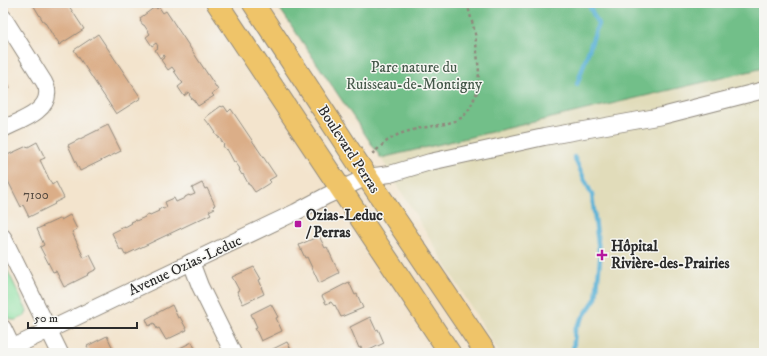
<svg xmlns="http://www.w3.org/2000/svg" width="767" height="356" font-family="'IM FELL DW Pica',serif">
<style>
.built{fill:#e1dcba}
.green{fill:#8de1a3;stroke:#5c8667}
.forest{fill:#72bf89;stroke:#4e755a}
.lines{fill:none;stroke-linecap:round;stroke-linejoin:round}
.stream{stroke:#59b1d6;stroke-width:4.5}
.building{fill:#dbae88}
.minor-casing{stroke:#8f887c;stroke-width:18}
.major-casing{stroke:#8f887c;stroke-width:23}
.path{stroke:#8f887c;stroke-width:2.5;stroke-dasharray:3 3;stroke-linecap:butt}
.minor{stroke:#fff;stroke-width:16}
.major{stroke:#efc469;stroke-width:21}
.poi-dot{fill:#b5179e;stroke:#f6f6f2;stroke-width:1.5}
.labels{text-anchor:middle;stroke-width:3;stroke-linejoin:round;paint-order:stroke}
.number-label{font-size:13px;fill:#574c42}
.park-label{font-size:15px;fill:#445849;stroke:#f6f6f2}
.street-label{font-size:15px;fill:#2b2b2b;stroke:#f6f6f2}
.poi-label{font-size:15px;font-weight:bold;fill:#2b2b2b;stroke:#f6f6f2;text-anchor:start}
</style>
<rect width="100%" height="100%" fill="#f6f6f2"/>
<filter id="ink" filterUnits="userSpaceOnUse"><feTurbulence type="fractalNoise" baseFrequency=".025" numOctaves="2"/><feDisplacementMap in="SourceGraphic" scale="8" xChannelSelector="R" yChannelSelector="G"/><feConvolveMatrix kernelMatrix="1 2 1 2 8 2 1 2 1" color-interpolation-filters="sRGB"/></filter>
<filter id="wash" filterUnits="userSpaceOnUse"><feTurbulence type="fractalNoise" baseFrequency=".012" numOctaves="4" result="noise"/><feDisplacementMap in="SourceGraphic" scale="16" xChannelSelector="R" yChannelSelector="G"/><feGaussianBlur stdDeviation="0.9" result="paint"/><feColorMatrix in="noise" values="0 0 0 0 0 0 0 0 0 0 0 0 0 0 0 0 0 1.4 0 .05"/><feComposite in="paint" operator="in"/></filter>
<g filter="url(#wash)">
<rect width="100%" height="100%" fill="#f3e4cd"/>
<!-- built -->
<polygon class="built" points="764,68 764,353 499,353 381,158"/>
<!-- green -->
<polygon class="green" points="3,261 27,311 25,316 16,320 12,320 9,318 3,306"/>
<!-- forest -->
<polygon class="forest" points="276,3 764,3 764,68 381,158"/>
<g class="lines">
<!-- stream -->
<g class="stream">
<polyline points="577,84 598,24 588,3"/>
<polyline points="573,353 575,329 596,298 600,259 592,195 574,157"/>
</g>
</g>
<g id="blocks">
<!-- building -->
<g class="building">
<polygon points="32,3 67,3 84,29 59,45 58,44 59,43 56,39 55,39 44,21 43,21"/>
<polygon points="155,7 157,9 159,7 163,13 166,11 218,90 212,94 214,96 198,106 193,99 192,99 189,95 190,94 189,92 184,96 178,87 183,83 181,81 174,71 175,71 172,67 168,70 161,60 165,57 165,56 164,55 160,58 155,50 158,48 157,47 158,46 156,43 152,46 146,37 150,34 144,25 143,25 140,21 141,20 140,18"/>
<polygon points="98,34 141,98 116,114 74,50"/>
<polygon points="3,73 10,88 8,89 8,88 3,91"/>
<polygon points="221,106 222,107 224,106 228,112 231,109 276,176 269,180 271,182 255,192 250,185 249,185 243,174 242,175 239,170 240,170 239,167 235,162 234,162 227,149 226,150 223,146 224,145 219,137 218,137 215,133 216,133 210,124 209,124 205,119 206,118 206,117"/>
<polygon points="108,125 121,151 80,171 68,145"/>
<polygon points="37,142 45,158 40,160 52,185 56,182 64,198 54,203 55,204 29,217 23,205 21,207 3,171 7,169 3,161 3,157 27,146 28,147"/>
<polygon points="202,183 205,189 207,188 215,205 213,206 215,208 209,211 211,214 125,255 122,249 120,250 112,233 120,229 119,228 124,226 125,227 132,223 131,222 136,220 136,221 145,217 145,216 149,214 150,215 159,211 158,210 162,208 163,209 167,207 165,202 174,198 176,202 185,198 185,197 189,195 190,196 195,194 192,188"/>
<polygon points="70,215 77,229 72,232 84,258 90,255 97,269 87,274 88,275 64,287 56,271 53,272 40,247 44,245 37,229 61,218 61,220"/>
<polygon points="319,236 325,248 327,247 339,273 319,283 307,257 305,258 299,245"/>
<polygon points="254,267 261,279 259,280 262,287 261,287 264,294 243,304 237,291 239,290 232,277"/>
<polygon points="349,282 355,295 357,294 363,308 341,317 335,305 334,306 331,302 326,304 322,296"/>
<polygon points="271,304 278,317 276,318 282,331 261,341 255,328 257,327 251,314"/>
<polygon points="172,305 178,318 180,317 187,330 166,340 159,328 157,329 154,323 149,326 146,319"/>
<polygon points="370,317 376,330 378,329 384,343 363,353 361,347 359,348 350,327"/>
<polygon points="107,336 115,353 121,350 122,353 90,353 87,346"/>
<polygon points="192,342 197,353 170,353"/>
<polygon points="287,342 293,353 265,353"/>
</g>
</g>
</g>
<g filter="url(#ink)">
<use href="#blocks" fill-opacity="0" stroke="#8f887c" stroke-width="1"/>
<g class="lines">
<!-- minor casing -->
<g class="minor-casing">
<g id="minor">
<path d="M3,17L44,82C45,84 47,88 47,90C50,112 18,121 3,129"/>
<polyline points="3,237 60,353"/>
<polyline points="191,262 200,286 233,353"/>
<polyline points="3,328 15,353"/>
<polyline points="3,352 296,212 326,196 367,177 390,174 430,162 544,137 662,116 764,90"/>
</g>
</g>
<!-- major casing -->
<g class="major-casing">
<g id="major">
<polyline points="217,3 450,353"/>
<polyline points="253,3 367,177 486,353"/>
</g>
</g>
<!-- path -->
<polyline class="path" points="372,154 387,141 399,134 416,129 445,124 455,121 463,117 470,108 477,92 478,85 479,72 475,33 467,3"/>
<!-- minor -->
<use href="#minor" class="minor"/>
<!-- major -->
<use href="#major" class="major"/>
</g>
</g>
<!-- markers -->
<g class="poi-dot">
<rect x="294" y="220" width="8" height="8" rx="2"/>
<path d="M600 249h4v4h4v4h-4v4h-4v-4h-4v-4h4z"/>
</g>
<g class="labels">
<!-- number labels -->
<g class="number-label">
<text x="36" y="199">7100</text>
</g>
<!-- park labels -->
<g class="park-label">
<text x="414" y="72">Parc nature du<tspan x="414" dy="17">Ruisseau-de-Montigny</tspan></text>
</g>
<!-- street labels -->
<g class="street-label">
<text transform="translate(349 149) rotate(57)" y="5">Boulevard Perras</text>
<text transform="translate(185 265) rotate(-25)" y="5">Avenue Ozias-Leduc</text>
</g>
<!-- poi labels -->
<g class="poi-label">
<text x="306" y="220">Ozias-Leduc<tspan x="306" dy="17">/ Perras</tspan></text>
<text x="611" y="251">Hôpital<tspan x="611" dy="17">Rivière-des-Prairies</tspan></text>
</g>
</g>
<!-- margin -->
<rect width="767" height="356" fill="none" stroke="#f6f6f2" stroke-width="16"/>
<!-- scale -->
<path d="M28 322v6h109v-6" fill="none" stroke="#2b2b2b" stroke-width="2"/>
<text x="34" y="322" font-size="12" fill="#2b2b2b" stroke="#f6f6f2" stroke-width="3" paint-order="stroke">50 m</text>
</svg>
